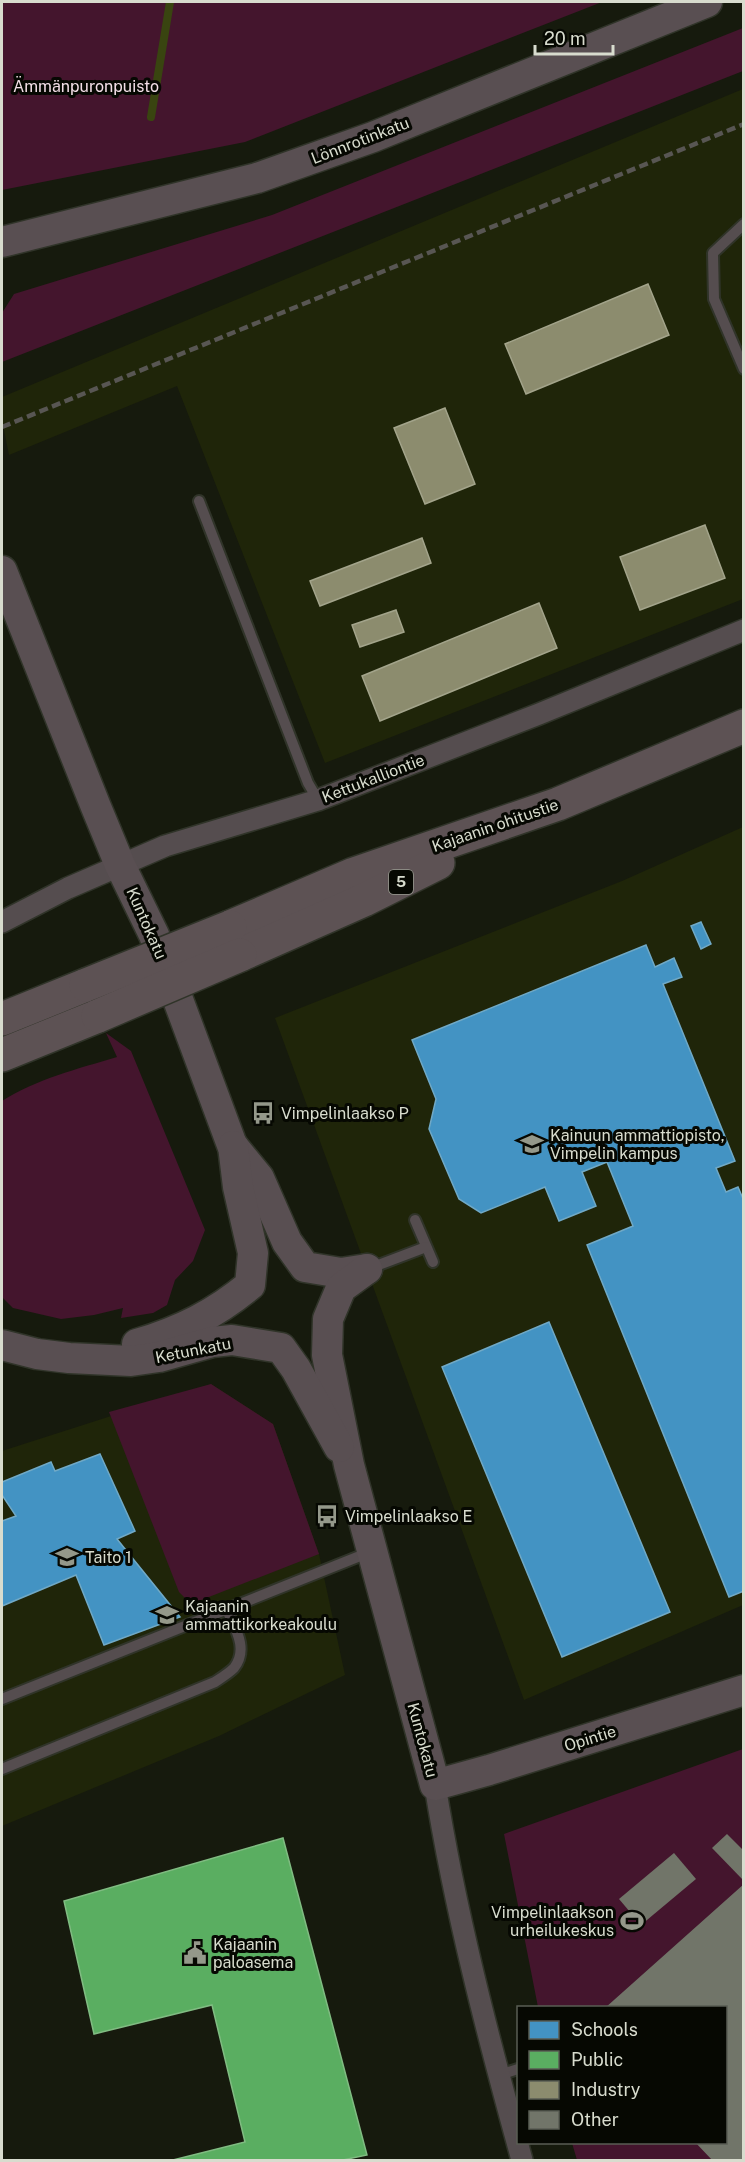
<svg xmlns="http://www.w3.org/2000/svg" width="745" height="2162" font-family="'Public Sans',sans-serif">
<style>
.built{fill:#1f2509}
.green{fill:#44152d}
.schools{fill:#4393c3;stroke:#70a9c6;stroke-width:1.5}
.public{fill:#5aae61;stroke:#80bc82;stroke-width:1.5}
.industry{fill:#8c8c6e;stroke:#a3a48b;stroke-width:1.5}
.lines{fill:none;stroke-linecap:round;stroke-linejoin:round}
.stream{stroke:#394410;stroke-width:8}
.building{fill:#717569}
.lane-casing{stroke:#303429;stroke-width:14}
.street-casing{stroke:#303429;stroke-width:24}
.secondary-casing{stroke:#303429;stroke-width:33}
.highway-casing{stroke:#303429;stroke-width:36}
.lane{stroke:#554d4f;stroke-width:10}
.street{stroke:#554d4f;stroke-width:21}
.secondary{stroke:#594f52;stroke-width:30}
.highway{stroke:#5d5254;stroke-width:33}
.rail{stroke:#585653;stroke-width:4.5;stroke-dasharray:9 4.5;stroke-linecap:butt}
.highway-bridge-casing{stroke:#303429;stroke-width:36;stroke-linecap:butt}
.highway-bridge{stroke:#5d5254;stroke-width:33}
.labels{text-anchor:middle;stroke-width:6;stroke-linejoin:round;paint-order:stroke}
.shield{fill:#060802;stroke:#999c91;stroke-width:1.5}
.shield-label{font-size:15px;font-weight:bold;fill:#d8dcce}
.park-label{font-size:16px;fill:#f3dee7;stroke:#060802}
.street-label{font-size:16px;fill:#d8dcce;stroke:#060802}
.poi-label{font-size:16px;fill:#d8dcce;stroke:#060802;text-anchor:start}
</style>
<rect width="100%" height="100%" fill="#161a0d"/>
<!-- built -->
<g class="built">
<polygon points="743,89 743,599 325,763 177,386 9,455 2,420 2,397"/>
<polygon points="743,827 743,1605 524,1700 275,1018 622,881"/>
<polygon points="211,1384 273,1424 319,1554 345,1675 219,1736 2,1826 2,1451"/>
</g>
<!-- green -->
<g class="green">
<polygon points="2,2 602,2 245,142 2,190"/>
<polygon points="743,28 743,71 2,362 2,313 14,294 272,215"/>
<path d="M106,1033L131,1051L205,1230L193,1261L175,1280L167,1305L153,1313L121,1318L123,1308L94,1315L61,1319L13,1308L2,1297V1101C37,1079 77,1069 117,1057Z"/>
<polygon points="211,1384 273,1424 319,1554 191,1604 179,1592 109,1412"/>
<polygon points="743,1749 743,2160 577,2160 572,2143 726,2142 726,2008 538,2007 504,1834"/>
</g>
<!-- schools -->
<g class="schools">
<polygon points="701,922 711,944 701,949 691,926"/>
<polygon points="646,945 655,967 674,958 682,977 663,984 735,1161 716,1168 726,1192 738,1187 744,1201 744,1591 729,1597 587,1245 633,1226 607,1162 582,1172 596,1206 559,1221 545,1187 481,1213 459,1199 429,1129 436,1099 412,1040"/>
<polygon points="549,1322 670,1612 562,1657 442,1367"/>
<polygon points="100,1454 135,1531 117,1539 180,1617 104,1645 76,1575 2,1606 2,1521 16,1516 2,1495 2,1482 51,1462 55,1471"/>
</g>
<!-- public -->
<polygon class="public" points="283,1838 367,2155 343,2160 173,2160 245,2142 212,2005 94,2034 64,1901"/>
<!-- industry -->
<g class="industry">
<polygon points="648,284 669,335 526,394 505,344"/>
<polygon points="445,408 475,484 425,504 394,428"/>
<polygon points="705,525 725,578 640,610 620,557"/>
<polygon points="422,538 431,563 320,606 310,581"/>
<polygon points="539,603 557,648 380,721 362,676"/>
<polygon points="396,610 404,632 360,647 352,625"/>
</g>
<g class="lines">
<!-- stream -->
<polyline class="stream" points="151,117 170,2"/>
</g>
<!-- building -->
<g class="building">
<polygon points="727,1834 744,1851 744,1881 712,1848"/>
<polygon points="674,1853 696,1879 641,1925 619,1899"/>
<polygon points="744,1884 744,2160 712,2160 695,2142 726,2142 726,2008 605,2008"/>
</g>
<g class="lines">
<!-- lane casing -->
<g class="lane-casing">
<g id="lane">
<polyline points="744,224 713,253 714,299 744,369"/>
<polyline points="199,501 308,783 318,800"/>
<polyline points="415,1220 433,1262"/>
<polyline points="368,1269 426,1247"/>
<polyline points="2,1699 370,1552"/>
<path d="M2,1769L215,1682C221,1678 229,1673 234,1668C249,1649 235,1628 227,1610"/>
<polyline points="499,2075 518,2069"/>
</g>
</g>
<!-- street casing -->
<g class="street-casing">
<g id="street">
<polyline points="2,922 68,888 165,846 318,800 539,714 744,630"/>
<path d="M435,1785C455,1911 488,2037 522,2160"/>
</g>
</g>
<!-- secondary casing -->
<g class="secondary-casing">
<g id="secondary">
<polyline points="2,242 257,178 373,137 707,2"/>
<polyline points="2,571 96,807 120,865 154,935 232,1145 259,1178 287,1242 305,1267 341,1273 367,1269"/>
<polyline points="367,1269 341,1288 328,1319 327,1355 349,1465 435,1785 489,1770 744,1690"/>
<path d="M137,1344C181,1331 215,1314 250,1285L253,1253L238,1187L233,1146"/>
<polyline points="2,1345 37,1354 69,1358 131,1361 159,1357 212,1342 232,1340 281,1348 296,1369 339,1447"/>
</g>
</g>
<!-- highway casing -->
<g class="highway-casing">
<g id="highway">
<polyline points="230,927 354,874 558,804 744,726"/>
<polyline points="240,955 364,900 438,863"/>
<polyline points="2,1019 86,985"/>
<polyline points="2,1055 98,1016"/>
</g>
</g>
<!-- lane -->
<use href="#lane" class="lane"/>
<!-- street -->
<use href="#street" class="street"/>
<!-- secondary -->
<use href="#secondary" class="secondary"/>
<!-- highway -->
<use href="#highway" class="highway"/>
<!-- rail -->
<polyline class="rail" points="2,427 744,124"/>
<!-- highway-bridge casing -->
<g class="highway-bridge-casing">
<g id="highway-bridge">
<polyline points="86,985 230,927"/>
<polyline points="98,1016 240,955"/>
</g>
</g>
<!-- highway-bridge -->
<use href="#highway-bridge" class="highway-bridge"/>
</g>
<!-- icons -->
<defs>
<g id="bus-bare" transform="scale(1.8)"><path d="M-5-6H5V4H4V6H2V4H-2V6H-4V4H-5ZM-3.5-4V0h7V-4ZM-3.5 1.2v1.5H-2V1.2ZM2 1.2v1.5H3.5V1.2Z" fill="#94988a" stroke="#060802" stroke-width="2.5" paint-order="stroke"/></g>
<g id="school-bare" transform="scale(1.8)"><path d="M0-5L7-2L0 1L-7-2ZM-4 1L0 2.5L4 1V4Q0 6-4 4Z" fill="#94988a" stroke="#060802" stroke-width="2.5" paint-order="stroke"/></g>
<g id="university-bare" transform="scale(1.8)"><path d="M0-5L7-2L0 1L-7-2ZM-4 1L0 2.5L4 1V4Q0 6-4 4Z" fill="#94988a" stroke="#060802" stroke-width="2.5" paint-order="stroke"/></g>
<g id="stadium-bare" transform="scale(1.8)"><path d="M0-5a6.5 5 0 1 0 0 10a6.5 5 0 1 0 0-10ZM-3.5-1.8h7v3.6h-7Z" fill="#94988a" stroke="#060802" stroke-width="2.5" paint-order="stroke"/></g>
<g id="civic-bare" transform="scale(1.8)"><path d="M-.6-6.5H3V-4.5H.6V-3L4-1V1h2V6H-6V1h2V-1L-.6-3ZM-1.2 2.5V6h2.4V2.5Z" fill="#94988a" stroke="#060802" stroke-width="2.5" paint-order="stroke"/></g>
</defs>
<g fill-rule="evenodd">
<use href="#bus-bare" x="263" y="1113"/>
<use href="#school-bare" x="532" y="1144"/>
<use href="#bus-bare" x="327" y="1516"/>
<use href="#university-bare" x="67" y="1557"/>
<use href="#university-bare" x="167" y="1615"/>
<use href="#stadium-bare" x="632" y="1921"/>
<use href="#civic-bare" x="195" y="1953"/>
</g>
<g class="labels">
<!-- shield labels -->
<rect class="shield" x="389" y="870" width="24" height="24" rx="4.5"/>
<g class="shield-label">
<text x="401" y="887">5</text>
</g>
<!-- park labels -->
<g class="park-label">
<text x="86" y="92">Ämmänpuronpuisto</text>
</g>
<!-- street labels -->
<g class="street-label">
<text transform="translate(360 140) rotate(-21)" y="6">Lönnrotinkatu</text>
<text transform="translate(373 778) rotate(-21)" y="6">Kettukalliontie</text>
<text transform="translate(495 825) rotate(-19)" y="6">Kajaanin ohitustie</text>
<text transform="translate(147 923) rotate(66)" y="6">Kuntokatu</text>
<text transform="translate(193 1350) rotate(-11)" y="6">Ketunkatu</text>
<text transform="translate(590 1738) rotate(-17)" y="6">Opintie</text>
<text transform="translate(423 1740) rotate(75)" y="6">Kuntokatu</text>
</g>
<!-- poi labels -->
<g class="poi-label">
<text x="281" y="1119">Vimpelinlaakso P</text>
<text x="550" y="1141">Kainuun ammattiopisto,<tspan x="550" dy="18">Vimpelin kampus</tspan></text>
<text x="345" y="1522">Vimpelinlaakso E</text>
<text x="85" y="1563">Taito 1</text>
<text x="185" y="1612">Kajaanin<tspan x="185" dy="18">ammattikorkeakoulu</tspan></text>
<text x="614" y="1918" text-anchor="end">Vimpelinlaakson<tspan x="614" dy="18">urheilukeskus</tspan></text>
<text x="213" y="1950">Kajaanin<tspan x="213" dy="18">paloasema</tspan></text>
</g>
</g>
<!-- border -->
<rect width="745" height="2162" fill="none" stroke="#d8dcce" stroke-width="6"/>
<!-- legend -->
<rect x="517" y="2006" width="210" height="138" fill="#060802" stroke="#5a5d54" stroke-width="1.5"/>
<rect x="529" y="2021" width="30" height="18" fill="#4393c3" stroke="#5a5d54" stroke-width="1.5"/>
<text x="571" y="2036" font-size="18" fill="#d8dcce">Schools</text>
<rect x="529" y="2051" width="30" height="18" fill="#5aae61" stroke="#5a5d54" stroke-width="1.5"/>
<text x="571" y="2066" font-size="18" fill="#d8dcce">Public</text>
<rect x="529" y="2081" width="30" height="18" fill="#8c8c6e" stroke="#5a5d54" stroke-width="1.5"/>
<text x="571" y="2096" font-size="18" fill="#d8dcce">Industry</text>
<rect x="529" y="2111" width="30" height="18" fill="#717569" stroke="#5a5d54" stroke-width="1.5"/>
<text x="571" y="2126" font-size="18" fill="#d8dcce">Other</text>
<!-- scale -->
<path d="M535 45v9h78v-9" fill="none" stroke="#d8dcce" stroke-width="3"/>
<text x="544" y="45" font-size="18" fill="#d8dcce" stroke="#060802" stroke-width="4.5" paint-order="stroke">20 m</text>
</svg>
